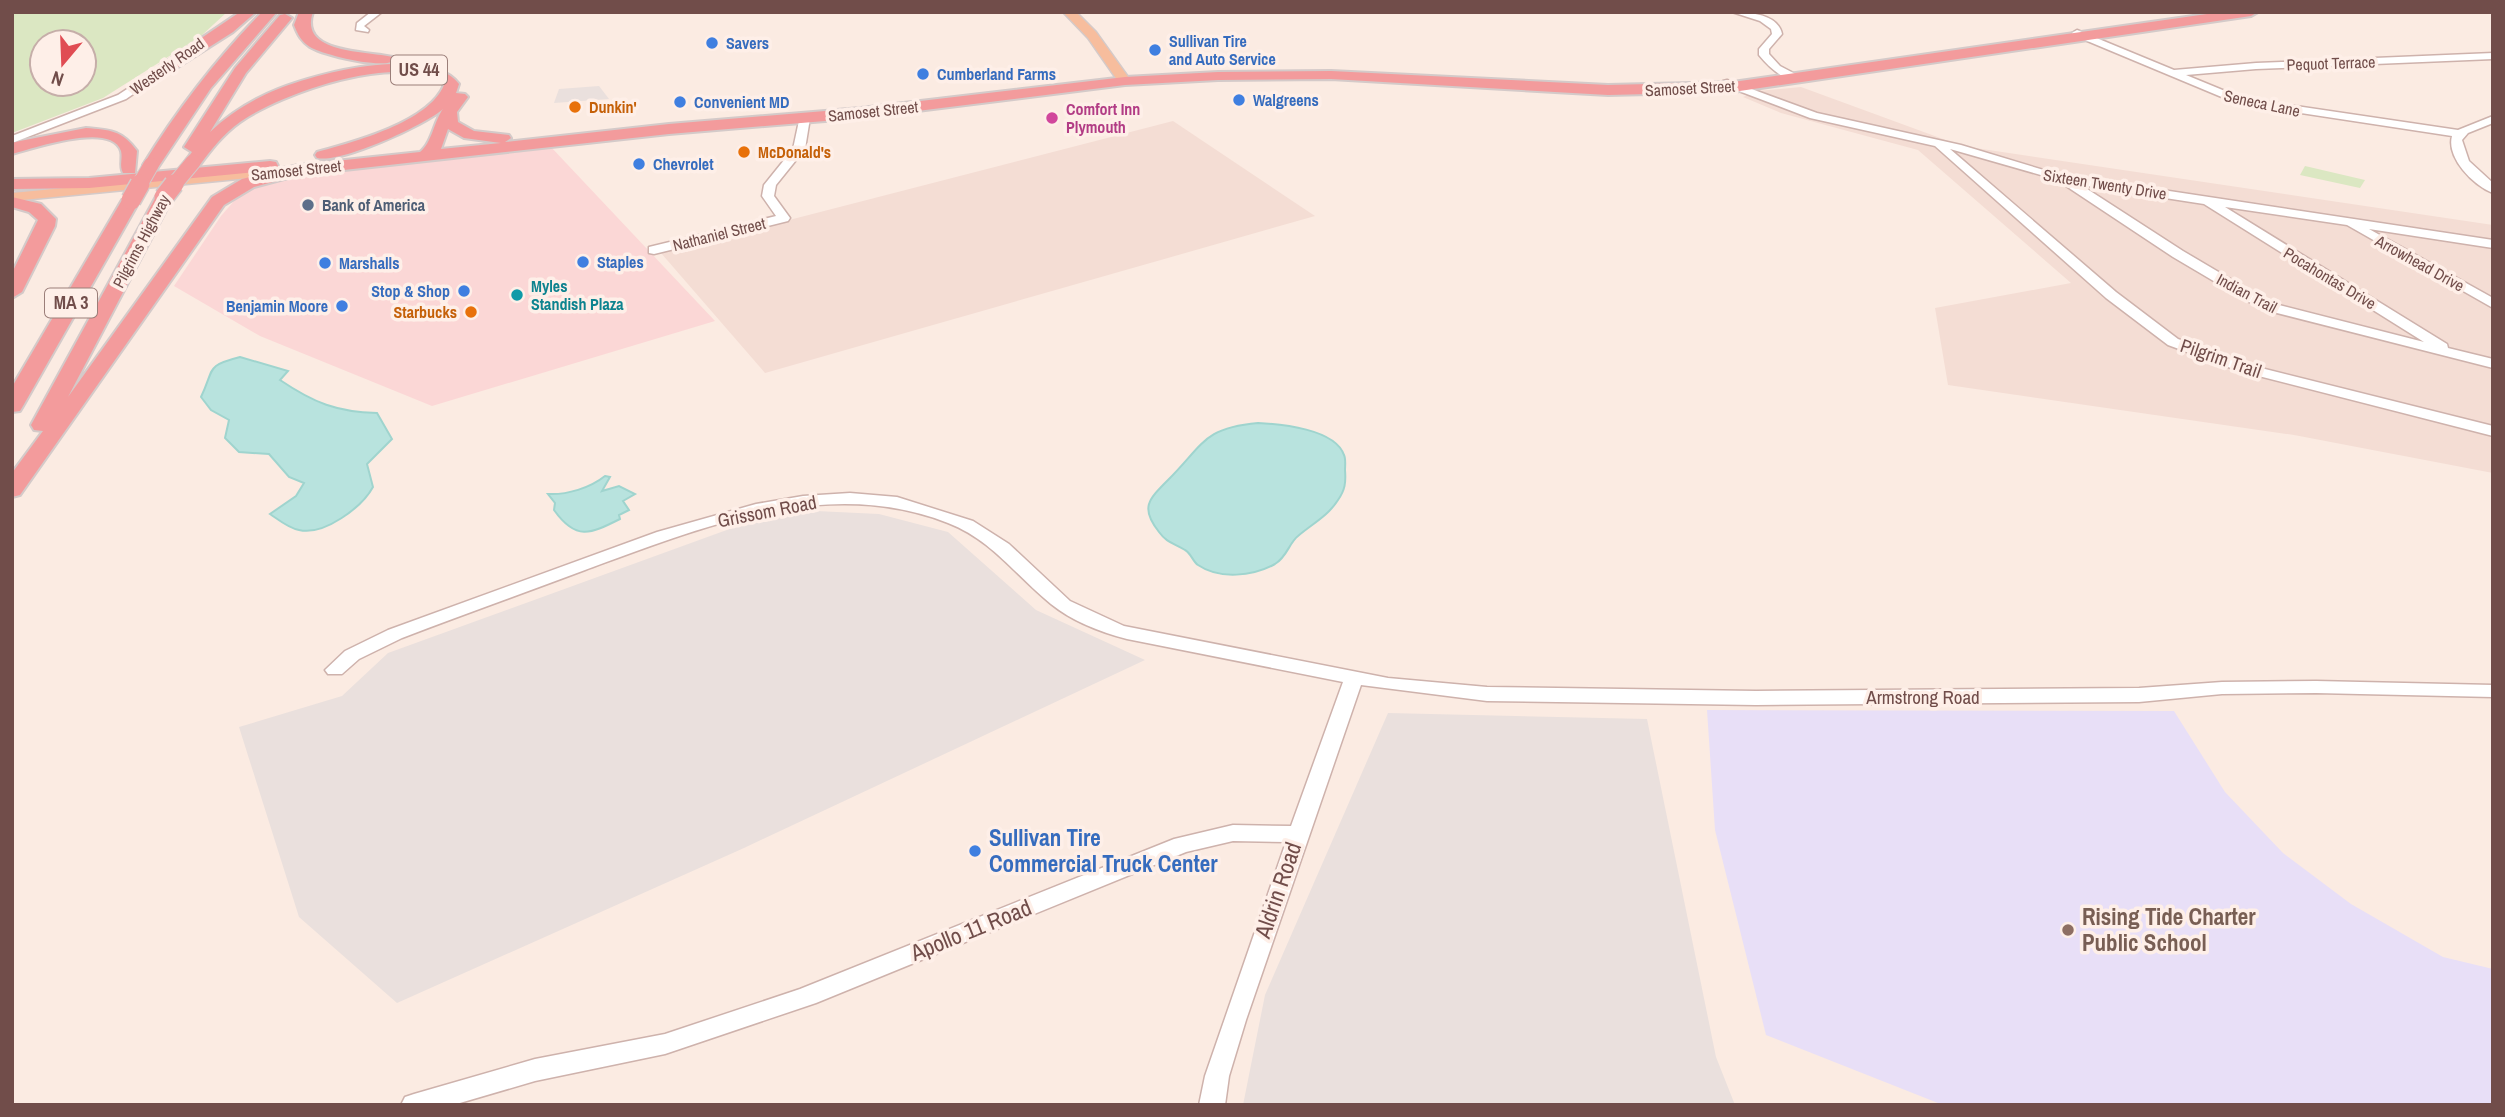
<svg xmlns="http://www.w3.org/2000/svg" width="2505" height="1117" font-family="'Archivo Narrow',sans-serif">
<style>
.residential{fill:#f4ddd4}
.commercial{fill:#fbd7d6}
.industrial{fill:#eae0dd}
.education{fill:#e8dff7}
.green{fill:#dbe7c2;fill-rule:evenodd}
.water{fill:#b8e3de;stroke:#9fd4ce;stroke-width:2}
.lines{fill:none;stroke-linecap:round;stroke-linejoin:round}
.minor-casing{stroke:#ceb2ac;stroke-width:3}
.major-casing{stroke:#d4cac9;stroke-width:3}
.highway-casing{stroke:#d4cac9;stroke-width:4}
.minor{fill:#fff;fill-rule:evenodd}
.major{fill:#f7bd9d;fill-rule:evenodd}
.highway{fill:#f39b9c;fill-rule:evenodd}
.highway-bridge-far1-casing{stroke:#d4cac9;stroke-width:17;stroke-linecap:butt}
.highway-bridge-casing{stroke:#d4cac9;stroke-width:22;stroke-linecap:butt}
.highway-bridge-far1{stroke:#f39b9c;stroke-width:15}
.highway-bridge{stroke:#f39b9c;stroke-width:19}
.shop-dot{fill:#3f7fe0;stroke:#feefe8;stroke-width:2.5}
.food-dot{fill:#e8710a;stroke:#feefe8;stroke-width:2.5}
.hotel-dot{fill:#d1479c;stroke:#feefe8;stroke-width:2.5}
.service-dot{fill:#5c6f8a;stroke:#feefe8;stroke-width:2.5}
.culture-dot{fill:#0f9aa8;stroke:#feefe8;stroke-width:2.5}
.education-dot{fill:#8d6e63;stroke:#feefe8;stroke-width:2.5}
.labels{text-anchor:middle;stroke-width:7;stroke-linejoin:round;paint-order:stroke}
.far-shop-label{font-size:16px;font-weight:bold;fill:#366cbe;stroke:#feefe8;text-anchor:start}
.far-street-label{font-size:16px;fill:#714d4a;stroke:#feefe8}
.far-food-label{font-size:16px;font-weight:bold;fill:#c56008;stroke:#feefe8;text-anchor:start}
.far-hotel-label{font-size:16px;font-weight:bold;fill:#b23c85;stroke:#feefe8;text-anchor:start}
.far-service-label{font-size:16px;font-weight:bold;fill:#4e5e75;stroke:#feefe8;text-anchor:start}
.far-culture-label{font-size:16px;font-weight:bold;fill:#0d838f;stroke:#feefe8;text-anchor:start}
.shield{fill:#feefe8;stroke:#9b7e79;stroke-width:2}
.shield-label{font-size:18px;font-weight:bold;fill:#714d4a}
.street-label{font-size:19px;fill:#714d4a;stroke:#feefe8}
.near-shop-label{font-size:23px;font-weight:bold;fill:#366cbe;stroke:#feefe8;text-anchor:start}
.near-street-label{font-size:23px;fill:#714d4a;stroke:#feefe8}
.near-education-label{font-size:23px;font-weight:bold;fill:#785e54;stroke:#feefe8;text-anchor:start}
</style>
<rect width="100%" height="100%" fill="#fbebe2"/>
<!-- residential -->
<g class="residential">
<polygon points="1801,87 1962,146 2493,225 2493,473 2294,435 1948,385 1935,308 2071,283 1918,150 1781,113 1743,97 1758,91"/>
<polygon points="1173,121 1315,216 765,373 661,253"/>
</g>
<!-- commercial -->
<polygon class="commercial" points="550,146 715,321 432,406 260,336 174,286 221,216 247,186 293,174"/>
<!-- industrial -->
<g class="industrial">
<polygon points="599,86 609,99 554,103 559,89"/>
<polygon points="816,511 879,514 948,532 1036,610 1145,660 744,848 397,1003 299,917 239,727 342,696 388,653 757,519"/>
<polygon points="1388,713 1647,719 1716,1057 1735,1105 1243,1105 1265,995"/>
</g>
<!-- education -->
<polygon class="education" points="1707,710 2174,711 2225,792 2283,853 2351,904 2443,957 2493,969 2493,1105 1943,1105 1766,1035 1715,830"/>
<!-- green -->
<g class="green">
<path d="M12,12H227L201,36L103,98L12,133ZM42,42H84V84H42Z"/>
<polygon points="2305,166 2365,180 2360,188 2300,175"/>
</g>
<!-- water -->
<g class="water">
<path d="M240,357L288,371L280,380C314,403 337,412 377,413L392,439L367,464L373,487C362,507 324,536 299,530C288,528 279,520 270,514L296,496L304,483L289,477L269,454L239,452L225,438L229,420L211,410L201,397C215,368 205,366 240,357Z"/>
<path d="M1258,423C1281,424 1335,429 1344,455C1346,459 1345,466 1345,470C1346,483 1345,490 1338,500C1328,516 1312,524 1298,536C1289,543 1287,557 1275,564C1253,576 1220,580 1198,565C1193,562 1191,553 1185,550C1174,543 1167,543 1159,532C1140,508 1148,500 1168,480C1204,444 1203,428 1258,423Z"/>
<path d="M605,476L610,477L602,491L619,486L635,494L623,501L629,510L619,515L620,519C590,534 576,541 554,510L555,503L548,494C567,495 590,488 605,476Z"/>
</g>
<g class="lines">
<!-- minor casing -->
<g class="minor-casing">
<g id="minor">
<polygon points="371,12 382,12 364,26 369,30 368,32 356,30 357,23"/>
<path d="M1732,12C1749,12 1778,14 1782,34L1769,49V54L1780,66L1801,77V81C1784,82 1769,67 1759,55V49L1772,34L1771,29L1760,21Z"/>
<path d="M2077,30L2174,70L2256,63L2493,53V59L2256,69L2186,75L2242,98L2458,130L2493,116V123L2468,133L2462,140L2469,161L2493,183V193C2474,186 2446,158 2452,136L2236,103L2073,35L2072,33Z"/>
<polygon points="174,58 183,60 126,99 12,143 12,136 118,95"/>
<path d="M1727,80L1817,113L1961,145L2057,174L2493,240V248L2369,229L2493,298V308L2347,225L2225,207L2447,344L2448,348L2493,359V368L2261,309L2173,257L2066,186L2065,182L1950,149L2116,292L2178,339L2249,365L2493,426V436L2239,371L2168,345L2106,298L1935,146L1810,118L1723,85V81ZM2081,185L2204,204L2424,342L2271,303L2183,251Z"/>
<polygon points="800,116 810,118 805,149 776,185 774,196 790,218 788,221 654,254 649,253 649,247 776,216 762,196 764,185 793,149"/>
<path d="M850,493L897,497L973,521L1009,544L1070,601L1124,626L1388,678L1487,687L1756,691L2139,688L2222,682L2316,681L2493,685V697L2316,693L2222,694L2139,702L1756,705L1487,701L1361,685L1246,1020L1229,1076L1225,1105H1199L1205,1076L1286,842L1233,841L1186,852L816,1003L665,1054L535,1081L453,1105H401L405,1097L414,1094L535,1059L665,1034L800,989L1174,839L1233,825L1291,826L1343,682L1127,639C1100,632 1072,621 1051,604C1015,575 992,540 948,523C827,475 699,528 585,570C524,593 462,615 402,638L359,659L342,674H328L325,670L345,651L388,630L657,532L756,504L803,496Z"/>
</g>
</g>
<!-- major casing -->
<g class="major-casing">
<g id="major">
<polygon points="1063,12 1076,12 1096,32 1131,81 1130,84 1120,84 1088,38"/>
<polygon points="296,166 301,167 301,173 12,201 12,193"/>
</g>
</g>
<!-- highway casing -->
<g class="highway-casing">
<g id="highway">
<polygon points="240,12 256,12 233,32 170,72 160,72 158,69 160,66"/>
<path d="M262,12H277L211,88L157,169H145L143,165C177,110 216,59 262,12Z"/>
<path d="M299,12H313C298,54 367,51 393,57L395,60C384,70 324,55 310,47C301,41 298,35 294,25Z"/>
<path d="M2221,12H2258L2251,16L1733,92L1608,95L1331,79L1218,80L1125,85L861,118L669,134L299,175L254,187L224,205L20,495L12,497V473L43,431L34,430L31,425L158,193L164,192L173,197L68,397L212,197L242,179L298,165L420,152C432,143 434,121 443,109C425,125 340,164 317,158L315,155L317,152C354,142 429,122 444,85C401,50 280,94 240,122C223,134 211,150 199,166H187L185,162L192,152L184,147L235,68L280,15L285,14L292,18L246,73L210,132C230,113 253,99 278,89C318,73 428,44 459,84L456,93L465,94L468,97L457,112L458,122L474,131L509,135L511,138L505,142L669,124L861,108L1125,77L1218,72L1331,71L1608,85L1733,82ZM448,129L464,138L501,143L441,149Z"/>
<path d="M86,128C110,130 122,130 137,151L135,173H123C119,165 123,159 121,151C111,121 32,149 12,154V143L20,141Z"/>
<polygon points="270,161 276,162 278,166 276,170 89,188 12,189 12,179 89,178"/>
<polygon points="131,195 140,200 23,406 20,411 12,412 12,387 122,200"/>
<polygon points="12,197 41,204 56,219 55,226 22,292 12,298 12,273 38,220 29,212 12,207"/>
</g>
</g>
<!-- minor -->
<use href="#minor" class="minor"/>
<!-- major -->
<use href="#major" class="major"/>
<!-- highway -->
<use href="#highway" class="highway"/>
<!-- highway-bridge-far1 casing -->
<g class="highway-bridge-far1-casing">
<g id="highway-bridge-far1">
<polyline points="139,186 151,165"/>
<polyline points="173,186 193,162"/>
</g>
</g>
<!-- highway-bridge casing -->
<g class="highway-bridge-casing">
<g id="highway-bridge">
<polyline points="164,197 174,184"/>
<polyline points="131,200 140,184"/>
</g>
</g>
<!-- highway-bridge-far1 -->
<use href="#highway-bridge-far1" class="highway-bridge-far1"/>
<!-- highway-bridge -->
<use href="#highway-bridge" class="highway-bridge"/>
</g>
<!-- markers -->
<g class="shop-dot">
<circle cx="712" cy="43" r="7"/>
<circle cx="1155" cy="50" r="7"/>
<circle cx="923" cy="74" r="7"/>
<circle cx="1239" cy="100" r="7"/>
<circle cx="680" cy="102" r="7"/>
<circle cx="639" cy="164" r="7"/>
<circle cx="583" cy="262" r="7"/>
<circle cx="325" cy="263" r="7"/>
<circle cx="464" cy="291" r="7"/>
<circle cx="342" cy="306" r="7"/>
<circle cx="975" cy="851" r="7"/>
</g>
<g class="food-dot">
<circle cx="575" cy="107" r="7"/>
<circle cx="744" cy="152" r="7"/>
<circle cx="471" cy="312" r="7"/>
</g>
<circle class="hotel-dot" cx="1052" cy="118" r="7"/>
<circle class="service-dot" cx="308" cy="205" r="7"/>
<circle class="culture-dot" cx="517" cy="295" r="7"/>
<circle class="education-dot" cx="2068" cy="930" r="7"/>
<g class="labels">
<!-- far-shop labels -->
<g class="far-shop-label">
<text x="1169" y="47">Sullivan Tire<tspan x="1169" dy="18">and Auto Service</tspan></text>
<text x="726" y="49">Savers</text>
<text x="937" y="80">Cumberland Farms</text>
<text x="1253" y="106">Walgreens</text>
<text x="694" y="108">Convenient MD</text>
<text x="653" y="170">Chevrolet</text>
<text x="597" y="268">Staples</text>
<text x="339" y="269">Marshalls</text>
<text x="450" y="297" text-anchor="end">Stop &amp; Shop</text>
<text x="328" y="312" text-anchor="end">Benjamin Moore</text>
</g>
<!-- far-street labels -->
<g class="far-street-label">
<text transform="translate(2331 63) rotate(-2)" y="6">Pequot Terrace</text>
<text transform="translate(167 66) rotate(-35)" y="6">Westerly Road</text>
<text transform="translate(1690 88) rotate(-3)" y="6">Samoset Street</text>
<text transform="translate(2262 103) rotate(12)" y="6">Seneca Lane</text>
<text transform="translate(873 111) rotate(-6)" y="6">Samoset Street</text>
<text transform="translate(296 170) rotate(-6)" y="6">Samoset Street</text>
<text transform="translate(2105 184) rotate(9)" y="6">Sixteen Twenty Drive</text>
<text transform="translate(719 234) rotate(-14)" y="6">Nathaniel Street</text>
<text transform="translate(141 241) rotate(-62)" y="6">Pilgrims Highway</text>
<text transform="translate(2420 263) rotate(29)" y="6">Arrowhead Drive</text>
<text transform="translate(2330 278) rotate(31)" y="6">Pocahontas Drive</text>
<text transform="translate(2247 293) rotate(28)" y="6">Indian Trail</text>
</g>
<!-- far-food labels -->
<g class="far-food-label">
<text x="589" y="113">Dunkin'</text>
<text x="758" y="158">McDonald's</text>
<text x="457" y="318" text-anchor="end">Starbucks</text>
</g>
<!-- far-hotel labels -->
<g class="far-hotel-label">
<text x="1066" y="115">Comfort Inn<tspan x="1066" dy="18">Plymouth</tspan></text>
</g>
<!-- far-service labels -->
<g class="far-service-label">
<text x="322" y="211">Bank of America</text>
</g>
<!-- far-culture labels -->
<g class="far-culture-label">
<text x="531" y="292">Myles<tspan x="531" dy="18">Standish Plaza</tspan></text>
</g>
<!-- shield labels -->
<g class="shield">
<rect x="391" y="55.5" width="56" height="29" rx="5"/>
<rect x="45" y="288.5" width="52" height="29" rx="5"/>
</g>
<g class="shield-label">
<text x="419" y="76">US 44</text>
<text x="71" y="309">MA 3</text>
</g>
<!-- street labels -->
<g class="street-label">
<text transform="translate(2221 358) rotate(19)" y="7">Pilgrim Trail</text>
<text transform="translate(767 511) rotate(-11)" y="7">Grissom Road</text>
<text x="1923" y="704">Armstrong Road</text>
</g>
<!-- near-shop labels -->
<g class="near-shop-label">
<text x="989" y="846">Sullivan Tire<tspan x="989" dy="26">Commercial Truck Center</tspan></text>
</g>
<!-- near-street labels -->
<g class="near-street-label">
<text transform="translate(1278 890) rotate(-71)" y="8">Aldrin Road</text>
<text transform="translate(971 930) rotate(-22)" y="8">Apollo 11 Road</text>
</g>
<!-- near-education labels -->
<g class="near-education-label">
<text x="2082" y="925">Rising Tide Charter<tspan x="2082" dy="26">Public School</tspan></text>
</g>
</g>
<!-- border -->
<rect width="2505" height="1117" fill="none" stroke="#714d4a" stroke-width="28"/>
<!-- north arrow -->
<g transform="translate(63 63) rotate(199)"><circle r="33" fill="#feefe8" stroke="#c6aea9" stroke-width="2"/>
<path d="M0-5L12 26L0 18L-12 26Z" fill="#e04c53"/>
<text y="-10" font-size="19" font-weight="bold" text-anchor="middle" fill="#714d4a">N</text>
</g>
</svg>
